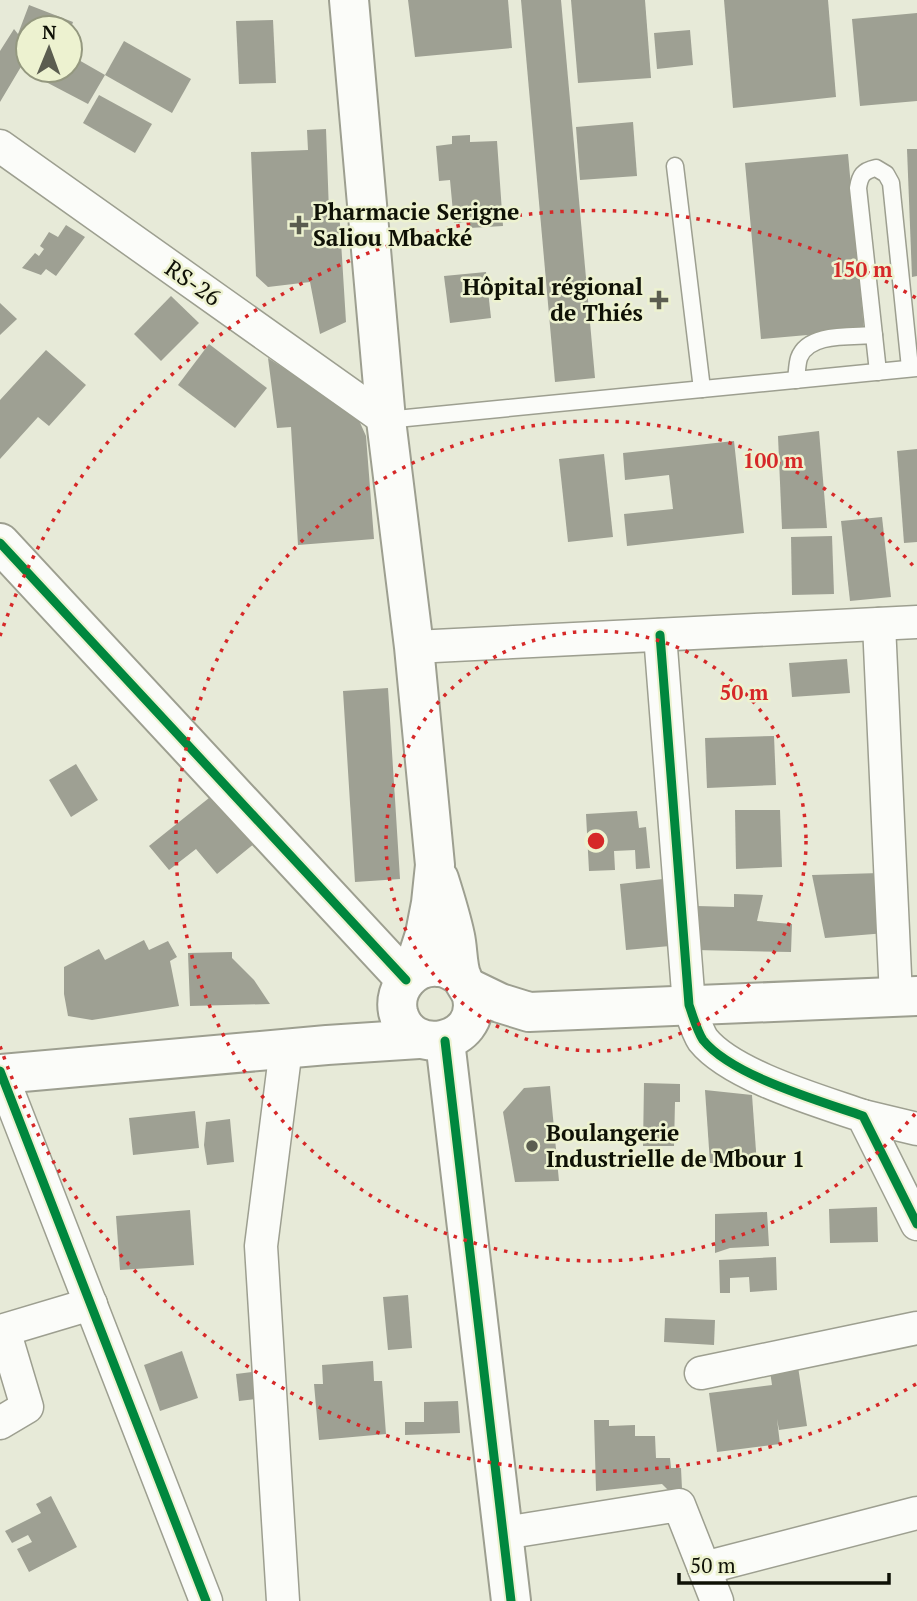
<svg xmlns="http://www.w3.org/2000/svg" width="917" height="1601" font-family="'PT Serif',serif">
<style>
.building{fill:#9ea093}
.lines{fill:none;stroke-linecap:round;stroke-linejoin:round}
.service-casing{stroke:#9d9f90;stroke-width:19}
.minor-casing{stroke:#9d9f90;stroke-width:35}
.tertiary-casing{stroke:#9d9f90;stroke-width:42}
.secondary-casing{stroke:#9d9f90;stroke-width:42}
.service{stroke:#fbfcf9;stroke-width:16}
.minor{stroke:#fbfcf9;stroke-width:32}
.tertiary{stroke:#fbfcf9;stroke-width:38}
.secondary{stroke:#fbfcf9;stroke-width:38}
.cycleway-casing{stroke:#edf2d0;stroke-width:13}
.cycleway{stroke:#00873e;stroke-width:9}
.ring{fill:none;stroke:#d62828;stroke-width:3.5;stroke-dasharray:3.5 7}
.poi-dot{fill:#5b5d50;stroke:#edf2d0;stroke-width:2.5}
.labels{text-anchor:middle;stroke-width:5;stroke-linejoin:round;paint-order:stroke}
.poi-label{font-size:23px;font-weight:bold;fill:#0f1106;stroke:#edf2d0;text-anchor:start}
.street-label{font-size:23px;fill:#0f1106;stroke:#edf2d0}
.centre{fill:#d62828;stroke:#edf2d0;stroke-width:3.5}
.ring-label{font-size:21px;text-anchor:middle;font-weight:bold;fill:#d62828;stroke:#edf2d0;stroke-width:5;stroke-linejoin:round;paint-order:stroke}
</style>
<rect width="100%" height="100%" fill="#e7ead8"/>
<!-- building -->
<g class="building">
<polygon points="408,0 508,0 512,48 415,57"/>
<polygon points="521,0 561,0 595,378 555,382"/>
<polygon points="571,0 645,0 651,78 578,83"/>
<polygon points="724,0 828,0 836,97 733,108"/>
<polygon points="29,5 73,22 71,28 28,28 28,55 0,102 0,51 14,29 18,34"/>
<polygon points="917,13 917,101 860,106 852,19"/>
<polygon points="273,20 276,83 239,84 236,21"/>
<polygon points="690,30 693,65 657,69 654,33"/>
<polygon points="124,41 191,79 172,113 105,75"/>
<polygon points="70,55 105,75 88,104 46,82 52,70 70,70"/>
<polygon points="99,95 152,124 135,153 83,123"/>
<polygon points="633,122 637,176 580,180 576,127"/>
<polygon points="326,129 329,212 339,209 346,322 320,334 310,282 268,287 256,276 251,152 308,150 307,130"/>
<polygon points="470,135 470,142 497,141 503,226 470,228 469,222 454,223 450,180 439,181 436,146 452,144 452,136"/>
<polygon points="907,149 917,149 917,276 912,277"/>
<polygon points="848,154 864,330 761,339 745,163"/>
<polygon points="66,225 85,237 56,276 46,269 41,275 22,268 35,253 39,256 44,249 40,246 49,232 58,237"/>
<polygon points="486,272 491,318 450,323 444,276"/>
<polygon points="171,296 199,323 161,361 134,334"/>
<polygon points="0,303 17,319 0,335"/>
<polygon points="209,344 267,388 235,428 178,385"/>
<polygon points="46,350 86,385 49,426 38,417 0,459 0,400"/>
<polygon points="268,358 357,416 366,436 374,539 298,545 291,427 277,428"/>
<polygon points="819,431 827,528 782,529 778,436"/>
<polygon points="734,441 744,533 627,546 624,514 673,509 669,475 625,480 623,453"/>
<polygon points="917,449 917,542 904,543 897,451"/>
<polygon points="604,454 613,537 568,542 559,459"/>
<polygon points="882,517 891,597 850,601 841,521"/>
<polygon points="832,536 834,594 792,595 791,537"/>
<polygon points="847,659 850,693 792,697 789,663"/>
<polygon points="388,688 400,879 355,882 343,691"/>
<polygon points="774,736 776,785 707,788 705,738"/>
<polygon points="76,764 98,800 71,817 49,780"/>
<polygon points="214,794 255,843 217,874 196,849 169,870 149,846"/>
<polygon points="735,810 780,810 782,867 736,869"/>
<polygon points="637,811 639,828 646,827 650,868 636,869 635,850 614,851 615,870 589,871 586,814"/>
<polygon points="880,873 886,933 825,938 812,875"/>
<polygon points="663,879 670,946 626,950 620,884"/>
<polygon points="734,894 763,895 757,921 792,924 791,952 695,950 697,906 734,907"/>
<polygon points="144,940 149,950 168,941 177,957 170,961 179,1006 92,1020 68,1016 64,994 64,967 99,949 105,960"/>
<polygon points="232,952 232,958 254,980 270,1004 190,1006 188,953"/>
<polygon points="644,1083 680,1084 680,1102 675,1102 674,1146 643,1146"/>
<polygon points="550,1086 559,1181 515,1182 503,1112 524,1088"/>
<polygon points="705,1090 752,1095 757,1165 710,1163"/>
<polygon points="195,1111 199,1148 133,1155 129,1118"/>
<polygon points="230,1119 234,1162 207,1165 204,1145 206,1122"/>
<polygon points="877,1207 878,1242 830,1243 829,1209"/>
<polygon points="190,1210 194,1265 120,1270 116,1216"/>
<polygon points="767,1212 769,1246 730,1248 715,1253 715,1214"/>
<polygon points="776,1257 777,1290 750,1292 749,1277 730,1278 730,1293 720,1293 719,1260"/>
<polygon points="408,1295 412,1348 388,1350 383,1297"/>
<polygon points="665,1318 715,1320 714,1345 664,1342"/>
<polygon points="182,1351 198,1398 160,1411 144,1365"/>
<polygon points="797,1360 807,1426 779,1430 777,1419 780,1444 717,1452 709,1393 772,1385 769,1364"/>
<polygon points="373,1361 374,1381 382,1381 386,1434 319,1440 314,1384 323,1384 322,1365"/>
<polygon points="261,1371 265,1398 239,1401 236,1374"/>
<polygon points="458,1401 460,1433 405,1435 405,1422 424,1422 424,1402"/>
<polygon points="594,1420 609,1420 609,1426 635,1425 635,1436 655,1436 656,1458 670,1458 671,1468 681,1468 682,1489 670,1492 662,1484 596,1491"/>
<polygon points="51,1496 77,1547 29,1572 17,1549 32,1542 28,1535 12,1543 5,1531 41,1513 36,1504"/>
</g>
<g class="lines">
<!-- service casing -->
<g class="service-casing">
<g id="service">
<polyline points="675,166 702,389"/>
<path d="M878,372L858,188C860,175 863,171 876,168L886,174L891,183L910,368"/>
<path d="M796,380C797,373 797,364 799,358C808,332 852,337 874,335"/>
<polyline points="386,420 917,368"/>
</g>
</g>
<!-- minor casing -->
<g class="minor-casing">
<g id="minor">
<polyline points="0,146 386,420"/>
<polyline points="879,624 896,997"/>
<path d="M660,635L689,1005C693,1016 697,1031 703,1040C732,1076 820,1101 863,1116L917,1224"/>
<polyline points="414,647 917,622"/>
<polyline points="0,1071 206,1601"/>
<polyline points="863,1116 917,1129"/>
<polyline points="701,1373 917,1328"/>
<polyline points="0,1423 27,1407 4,1330 91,1304"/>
<polyline points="504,1533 679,1505 717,1601"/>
<polyline points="704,1568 917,1513"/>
<polyline points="283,1601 261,1246 286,1048"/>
</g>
</g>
<!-- tertiary casing -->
<g class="tertiary-casing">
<g id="tertiary">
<polyline points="0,543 406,980"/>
<polyline points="445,1041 511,1601"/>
</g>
</g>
<!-- secondary casing -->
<g class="secondary-casing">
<g id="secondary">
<polyline points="349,0 386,420 414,647 435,865 431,903 425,934 412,974"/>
<path d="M439,879C445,898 451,917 455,936C458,949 457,966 462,978C465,985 470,989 472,997C482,1044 409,1059 398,1012C393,988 413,965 438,967C447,967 454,972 462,977"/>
<polyline points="469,988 500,1003 529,1012 917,996"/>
<polyline points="0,1074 327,1045 419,1039"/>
</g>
</g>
<!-- service -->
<use href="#service" class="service"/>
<!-- minor -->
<use href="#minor" class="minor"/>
<!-- tertiary -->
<use href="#tertiary" class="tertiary"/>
<!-- secondary -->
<use href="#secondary" class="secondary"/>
<!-- cycleway casing -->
<g class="cycleway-casing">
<g id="cycleway">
<polyline points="0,543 406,980"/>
<path d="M660,635L689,1005C693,1016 697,1031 703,1040C732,1076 820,1101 863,1116L917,1224"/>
<polyline points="445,1041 511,1601"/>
<polyline points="0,1071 206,1601"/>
</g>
</g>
<!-- cycleway -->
<use href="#cycleway" class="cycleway"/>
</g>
<!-- distance rings -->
<g class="ring">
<circle cx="596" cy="841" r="210"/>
<path d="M915 1114A420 420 0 1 1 915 568"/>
<path d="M916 1384A630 630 0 0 1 0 1046M0 636A630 630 0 0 1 916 298"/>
</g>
<!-- markers -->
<g class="poi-dot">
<path d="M295.5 214.5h7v7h7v7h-7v7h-7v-7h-7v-7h7z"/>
<path d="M655.5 289.5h7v7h7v7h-7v7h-7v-7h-7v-7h7z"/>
<circle cx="532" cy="1146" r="7"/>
</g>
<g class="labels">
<!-- poi labels -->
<g class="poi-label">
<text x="313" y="220">Pharmacie Serigne<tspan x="313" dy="26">Saliou Mbacké</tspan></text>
<text x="643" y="295" text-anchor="end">Hôpital régional<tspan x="643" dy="26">de Thiés</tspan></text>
<text x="546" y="1141">Boulangerie<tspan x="546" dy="26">Industrielle de Mbour 1</tspan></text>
</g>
<!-- street labels -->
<g class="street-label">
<text transform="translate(193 283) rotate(35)" y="8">RS-26</text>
</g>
</g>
<circle cx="596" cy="841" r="10" class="centre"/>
<g class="ring-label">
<text x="862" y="277">150 m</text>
<text x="773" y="468">100 m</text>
<text x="744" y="700">50 m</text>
</g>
<!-- north arrow -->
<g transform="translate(49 49) rotate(1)"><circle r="33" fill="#edf2d0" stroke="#94987f" stroke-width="2"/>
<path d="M0-5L12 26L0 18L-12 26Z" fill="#5b5d50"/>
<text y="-10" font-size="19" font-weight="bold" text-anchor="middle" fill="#0f1106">N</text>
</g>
<!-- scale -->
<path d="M679 1573v10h210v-10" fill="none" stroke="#0f1106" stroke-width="3.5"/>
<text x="690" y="1573" font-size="21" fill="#0f1106" stroke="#edf2d0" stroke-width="5" paint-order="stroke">50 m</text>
</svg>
